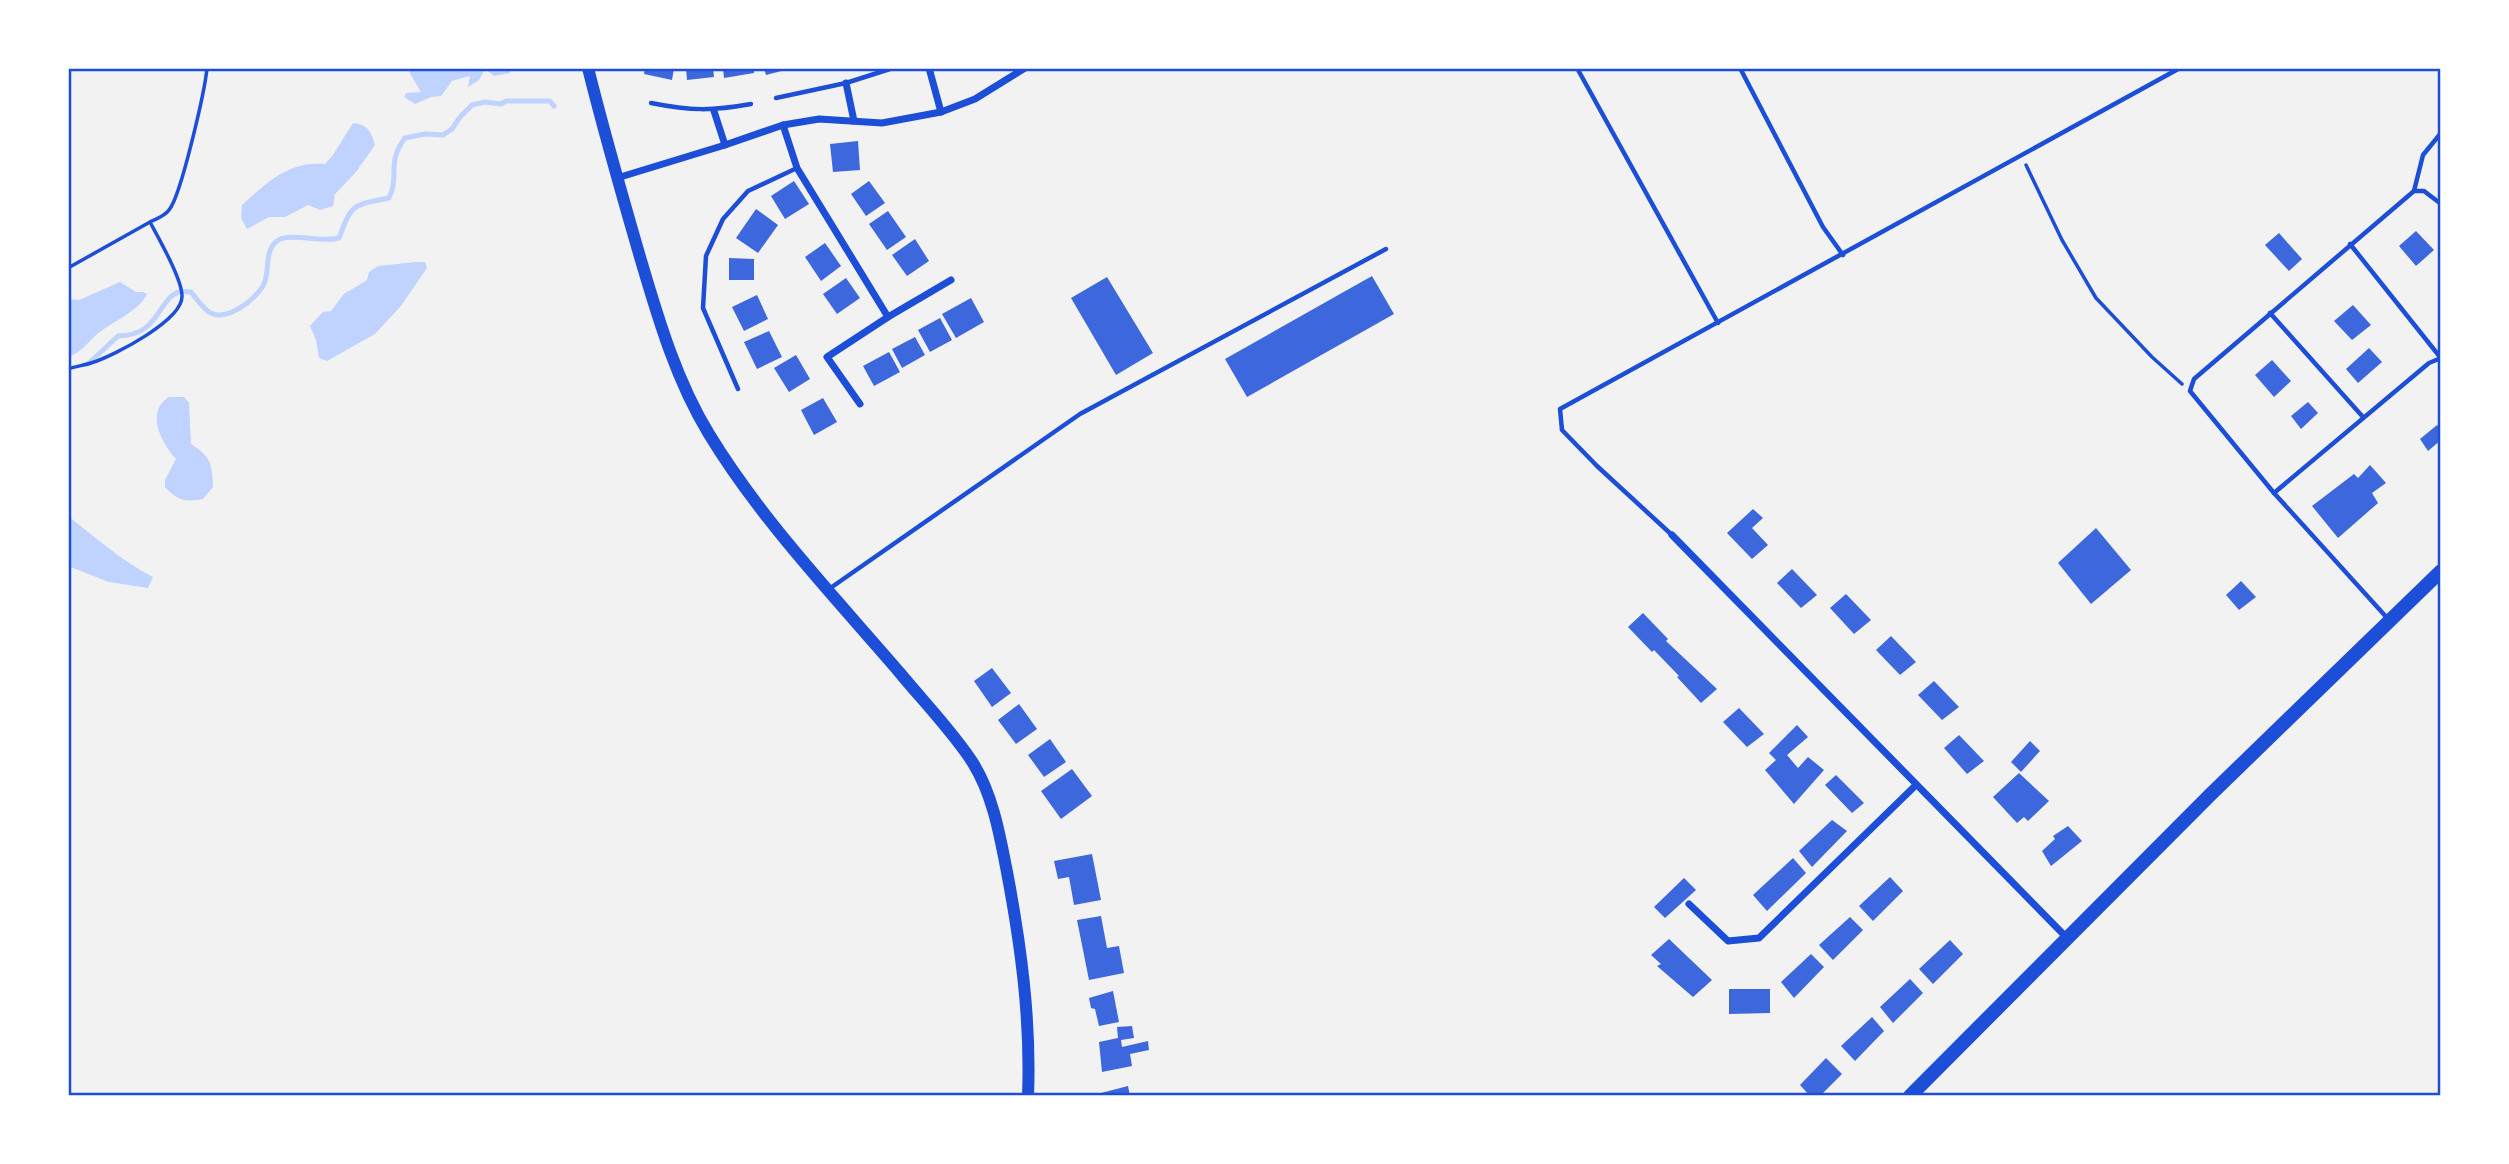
<svg xmlns="http://www.w3.org/2000/svg" width="2509" height="1164" font-family="Commissioner,sans-serif">
<style>
.water{fill:#bfd3fe}
.lines{fill:none;stroke-linecap:round;stroke-linejoin:round}
.stream{stroke:#bfd3fe;stroke-width:5}
.building{fill:#3d67dc}
.path{stroke:#1d4ed8;stroke-width:3.5}
.service{stroke:#1d4ed8;stroke-width:4.5}
.minor{stroke:#1d4ed8;stroke-width:7}
.tertiary{stroke:#1d4ed8;stroke-width:12}
.secondary{stroke:#1d4ed8;stroke-width:14}
.neatline{fill:none;stroke:#1d4ed8;stroke-width:2.5}
</style>
<rect width="100%" height="100%" fill="#f2f2f2"/>
<!-- water -->
<g class="water">
<polygon points="407,68 511,68 510,73 494,76 485,69 479,80 468,87 470,76 452,81 441,96 431,97 415,104 404,97 406,93 421,92"/>
<path d="M353,123C368,125 371,131 375,145L356,172L335,194L333,206L320,210L308,205L285,217H269L247,229L241,218L242,205C268,182 288,161 325,164L333,155Z"/>
<polygon points="415,262 425,262 427,268 400,307 375,334 327,361 319,358 316,340 310,326 323,312 331,311 344,294 367,280 369,272 378,266"/>
<path d="M120,282L136,292H143L147,294C139,312 109,323 95,336C84,346 83,351 68,357V299L79,300Z"/>
<path d="M169,397H184L189,403L191,444C211,457 212,463 213,487L203,499C185,502 178,501 165,487V480L176,459C161,442 145,412 169,397Z"/>
<path d="M68,516C96,538 122,561 153,577L148,588L109,582L68,566Z"/>
</g>
<g class="lines">
<!-- stream -->
<path class="stream" d="M88,364L118,336C160,336 158,298 179,292C183,291 187,292 191,292C196,298 202,307 209,312C226,323 254,300 263,286C271,272 263,252 277,241C288,232 321,243 339,238C352,203 353,205 389,198C400,175 386,163 405,138L425,134L443,135L452,129L460,117L472,105L485,102L501,104L506,101H550L554,106"/>
</g>
<!-- building -->
<g class="building">
<polygon points="645,68 674,68 672,80 644,74"/>
<polygon points="686,68 713,68 714,77 687,80"/>
<polygon points="723,68 754,68 754,73 724,78"/>
<polygon points="764,68 789,68 789,69 766,75"/>
<polygon points="858,141 860,170 833,172 830,144"/>
<polygon points="794,181 809,204 785,219 771,196"/>
<polygon points="869,181 885,203 866,216 851,194"/>
<polygon points="756,209 778,225 758,253 736,238"/>
<polygon points="888,211 906,237 887,250 869,224"/>
<polygon points="2416,231 2434,250 2416,266 2399,246"/>
<polygon points="2279,233 2302,259 2289,271 2265,245"/>
<polygon points="915,239 929,261 907,276 892,255"/>
<polygon points="825,243 841,266 821,281 805,257"/>
<polygon points="729,258 754,259 754,280 729,280"/>
<polygon points="1372,276 1394,314 1247,397 1225,359"/>
<polygon points="1107,277 1153,353 1116,375 1071,298"/>
<polygon points="846,278 860,298 837,314 823,294"/>
<polygon points="757,295 768,319 744,331 732,307"/>
<polygon points="971,298 984,322 956,338 942,314"/>
<polygon points="2353,305 2371,325 2352,340 2334,321"/>
<polygon points="940,318 952,340 930,352 918,330"/>
<polygon points="769,331 782,357 757,369 744,342"/>
<polygon points="915,337 925,355 902,368 892,349"/>
<polygon points="2369,348 2382,362 2358,383 2346,369"/>
<polygon points="889,352 900,372 874,386 863,366"/>
<polygon points="796,355 810,379 789,392 774,368"/>
<polygon points="2272,360 2291,381 2274,397 2255,375"/>
<polygon points="823,398 837,422 814,435 801,410"/>
<polygon points="2308,402 2318,413 2301,429 2291,416"/>
<polygon points="2437,425 2441,429 2441,440 2428,451 2420,439"/>
<polygon points="2370,465 2386,483 2372,493 2378,503 2338,538 2312,506 2354,474 2358,478"/>
<polygon points="1753,509 1763,518 1752,528 1768,545 1752,559 1727,533"/>
<polygon points="2096,528 2131,570 2091,604 2058,563"/>
<polygon points="1792,569 1817,595 1801,608 1777,583"/>
<polygon points="2241,581 2256,597 2239,610 2226,595"/>
<polygon points="1846,594 1871,620 1854,634 1830,608"/>
<polygon points="1643,613 1668,639 1666,641 1717,689 1701,703 1677,677 1679,676 1654,650 1652,652 1628,627"/>
<polygon points="1891,636 1916,662 1900,675 1876,650"/>
<polygon points="992,668 1011,693 992,707 974,681"/>
<polygon points="1934,681 1959,707 1942,720 1918,695"/>
<polygon points="1019,704 1037,729 1016,744 998,720"/>
<polygon points="1739,708 1764,734 1747,747 1723,722"/>
<polygon points="1797,725 1808,737 1787,755 1798,768 1808,757 1824,770 1794,804 1765,770 1776,760 1769,753"/>
<polygon points="1959,735 1984,761 1967,774 1944,748"/>
<polygon points="1050,739 1066,762 1044,777 1028,755"/>
<polygon points="2030,741 2040,751 2021,772 2011,762"/>
<polygon points="1072,769 1092,796 1061,819 1041,791"/>
<polygon points="2019,773 2049,801 2028,821 2024,817 2017,823 1993,797"/>
<polygon points="1836,775 1864,803 1852,813 1825,785"/>
<polygon points="1832,820 1847,831 1812,867 1799,851"/>
<polygon points="2068,826 2082,841 2051,866 2042,851 2055,839 2053,836"/>
<polygon points="1092,854 1101,900 1074,905 1069,877 1058,879 1054,861"/>
<polygon points="1793,858 1806,873 1767,911 1753,895"/>
<polygon points="1890,877 1903,891 1873,921 1859,906"/>
<polygon points="1684,878 1696,890 1665,918 1654,907"/>
<polygon points="1101,916 1107,948 1119,946 1124,973 1089,980 1077,920"/>
<polygon points="1850,917 1863,930 1833,960 1819,945"/>
<polygon points="1669,939 1712,980 1693,997 1657,966 1661,964 1651,955"/>
<polygon points="1950,940 1963,954 1933,984 1919,969"/>
<polygon points="1811,954 1824,967 1794,998 1781,982"/>
<polygon points="1910,979 1923,993 1893,1023 1880,1007"/>
<polygon points="1729,989 1770,989 1770,1013 1729,1014"/>
<polygon points="1113,991 1119,1022 1099,1026 1095,1009 1091,1008 1089,998"/>
<polygon points="1872,1017 1884,1031 1855,1061 1841,1046"/>
<polygon points="1132,1026 1134,1038 1121,1040 1122,1047 1148,1041 1149,1050 1130,1054 1132,1066 1102,1072 1099,1042 1118,1038 1117,1027"/>
<polygon points="1826,1058 1842,1074 1820,1096 1810,1096 1800,1085"/>
<polygon points="1128,1086 1130,1096 1102,1096 1101,1093"/>
</g>
<g class="lines">
<!-- path -->
<g class="path">
<polyline points="2026,165 2062,240 2096,298 2152,357 2182,384"/>
<polyline points="68,268 150,222"/>
<path d="M68,369C77,366 86,365 94,362C115,355 183,320 182,296C182,279 159,239 150,222C156,219 165,216 169,210C181,196 205,90 207,68"/>
</g>
<!-- service -->
<g class="service">
<polyline points="1577,68 1718,323"/>
<polyline points="1740,68 1823,227 1843,255"/>
<polyline points="776,98 846,83 893,68"/>
<path d="M651,103C691,111 712,111 751,104"/>
<polyline points="2414,191 2423,155 2441,133"/>
<polyline points="2350,244 2440,357"/>
<polyline points="2270,313 2363,417"/>
<polyline points="738,389 703,308 706,256 723,219 748,191 797,168"/>
<polyline points="2274,493 2429,363 2441,358"/>
<polyline points="1672,535 1597,466 1562,430 1560,409 2180,68"/>
<polyline points="829,589 1080,414 1386,249"/>
<polyline points="2389,620 2274,493 2190,391 2194,379 2414,191 2424,191 2441,204"/>
</g>
<!-- minor -->
<g class="minor">
<polyline points="929,68 941,112"/>
<polyline points="846,83 854,121"/>
<polyline points="714,111 725,145"/>
<polyline points="783,125 797,168 888,317"/>
<polyline points="617,178 725,145 783,125 819,119 882,123 941,112 975,99 1025,68"/>
<polyline points="860,404 827,357 888,317 951,280"/>
<polyline points="1672,535 2068,939"/>
<polyline points="1689,904 1728,941 1759,938 1916,785"/>
</g>
<!-- tertiary -->
<path class="tertiary" d="M588,68C604,132 622,195 640,257C658,318 676,380 709,434C762,521 834,596 900,673C923,701 954,733 973,763C993,795 1000,836 1007,872C1021,946 1031,1020 1028,1096"/>
<!-- secondary -->
<polyline class="secondary" points="1910,1096 2211,794 2441,571"/>
</g>
<!-- border -->
<rect width="2509" height="1164" fill="none" stroke="#ffffff" stroke-width="140"/>
<rect x="70" y="70" width="2369" height="1024" class="neatline"/>
</svg>
